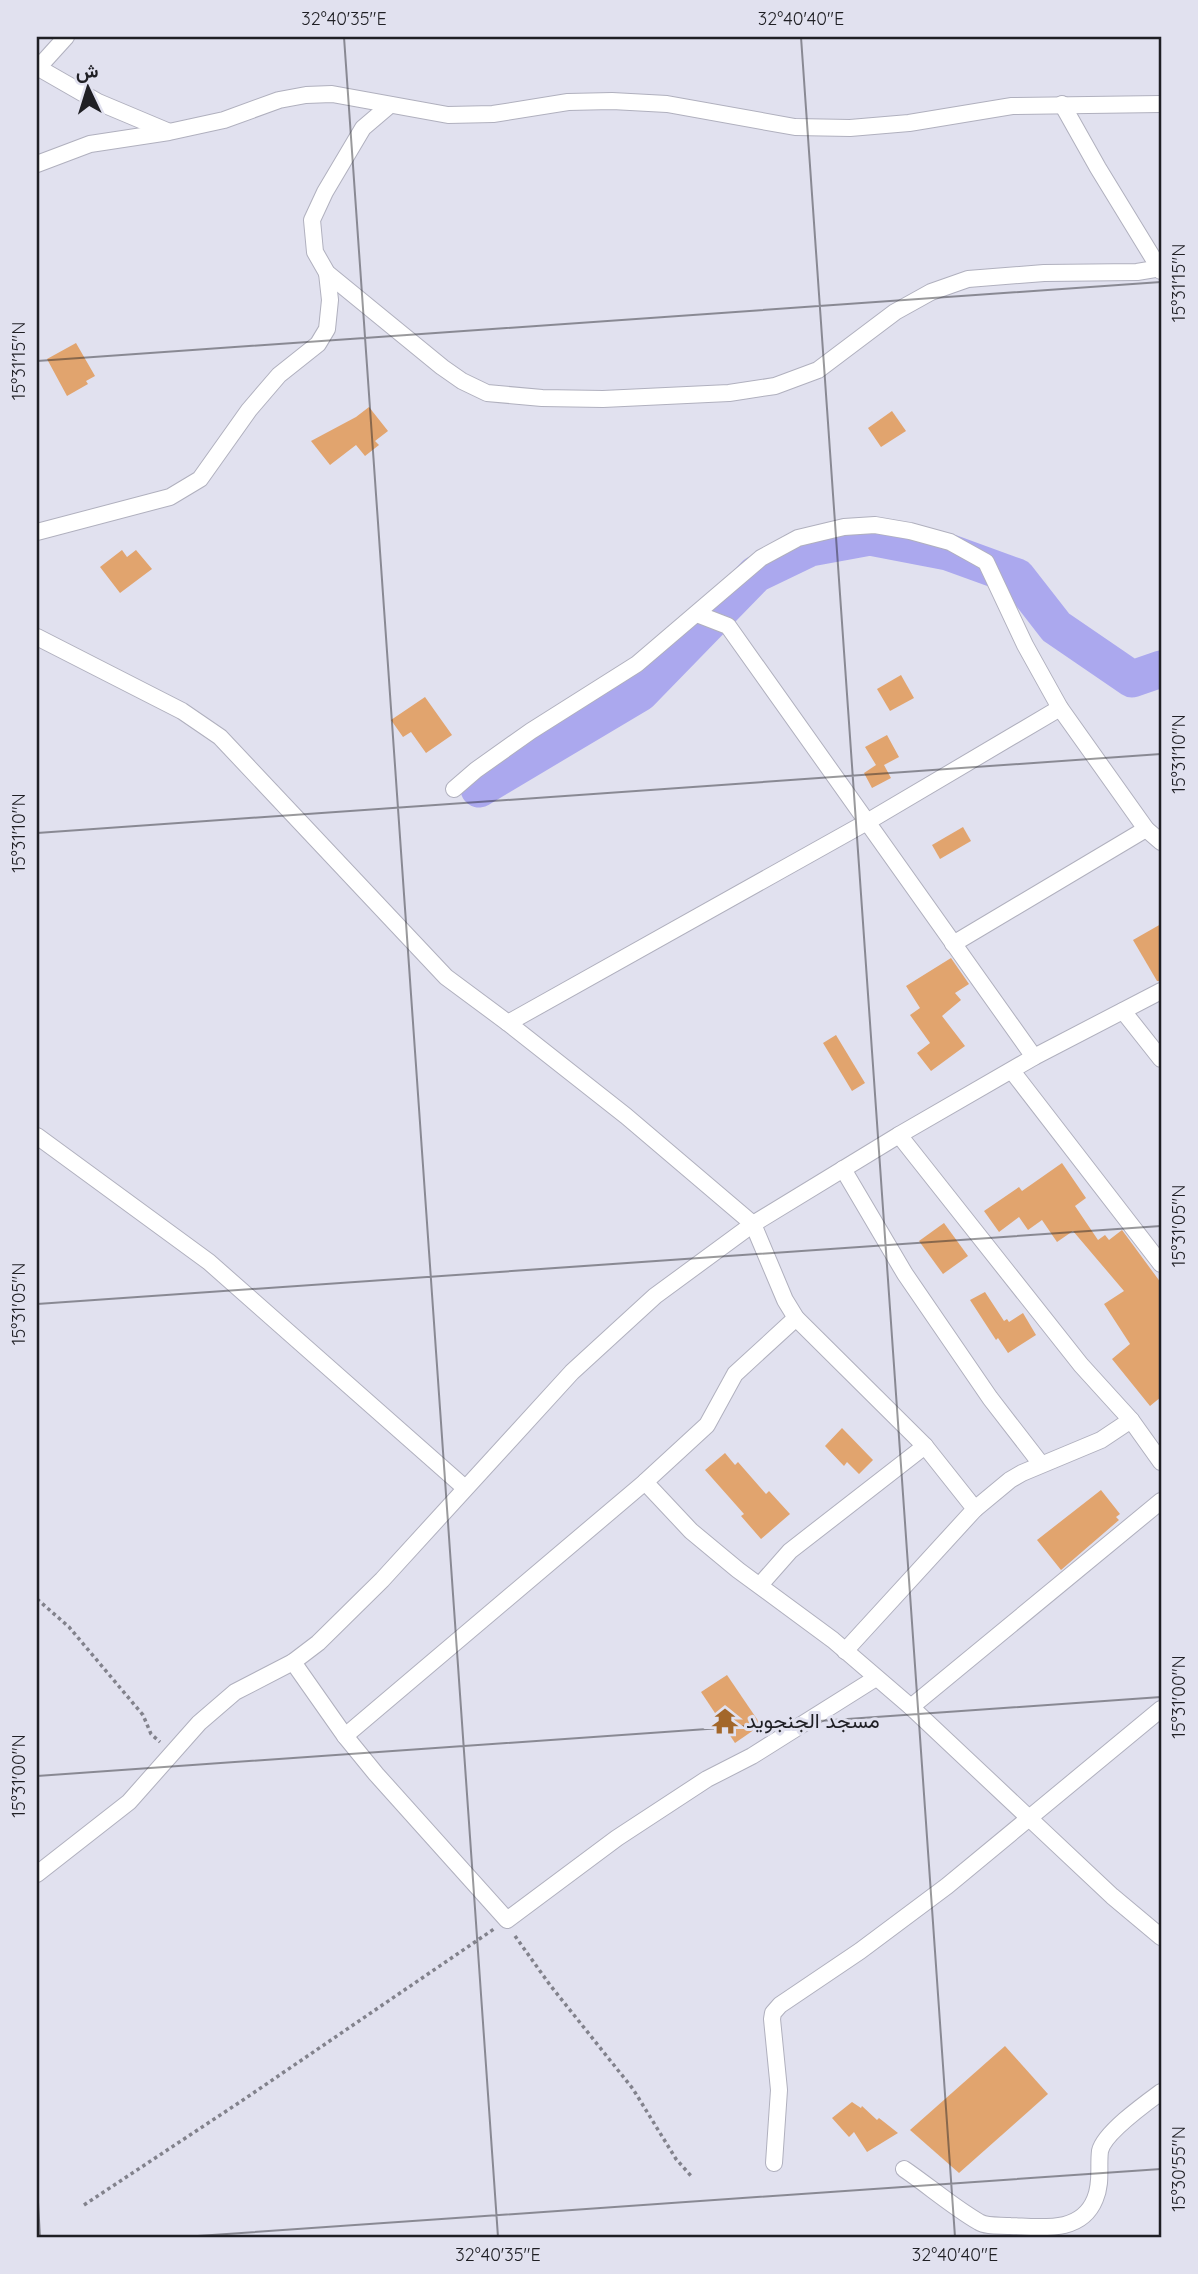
<svg xmlns="http://www.w3.org/2000/svg" width="1198" height="2274" font-family="Quicksand,Vazirmatn,sans-serif">
<style>
.lines{fill:none;stroke-linecap:round;stroke-linejoin:round}
.river{stroke:#aba8ee;stroke-width:37}
.building{fill:#e1a46e}
.minor-casing{stroke:#b0b0be;stroke-width:18}
.path{stroke:#82828c;stroke-width:3.5;stroke-dasharray:3.5 3.5;stroke-linecap:butt}
.minor{stroke:#fff;stroke-width:16}
.ticks{fill:none;stroke:#1f1f24;stroke-width:2;stroke-opacity:0.45}
.labels{text-anchor:middle;stroke-width:6;stroke-linejoin:round;paint-order:stroke}
.poi-label{font-size:21px;fill:#1f1f24;stroke:#e1e1ef;text-anchor:start}
.neatline{fill:none;stroke:#1f1f24;stroke-width:2.5}
.ticks-label{font-size:18px;text-anchor:middle;fill:#1f1f24}
</style>
<rect width="100%" height="100%" fill="#e1e1ef"/>
<g class="lines">
<!-- river -->
<polyline class="river" points="479,789 640,693 756,574 810,548 870,537 948,552 1017,577 1056,627 1132,679 1161,669"/>
</g>
<!-- building -->
<g class="building">
<polygon points="76,343 95,376 86,381 88,384 67,396 47,359"/>
<polygon points="369,407 388,431 375,441 379,445 365,456 356,445 330,465 311,441 356,417"/>
<polygon points="892,411 906,431 881,447 868,428"/>
<polygon points="122,550 127,557 136,550 152,569 120,593 100,567"/>
<polygon points="901,675 914,698 890,711 877,689"/>
<polygon points="425,697 452,735 426,753 411,732 403,737 391,720"/>
<polygon points="887,735 899,757 884,765 891,778 872,788 864,773 876,765 865,747"/>
<polygon points="963,827 971,841 940,859 932,845"/>
<polygon points="1161,924 1161,981 1157,981 1133,940"/>
<polygon points="951,958 969,984 955,993 961,1000 942,1016 965,1046 931,1071 917,1053 930,1043 910,1015 920,1008 906,986"/>
<polygon points="836,1035 865,1083 852,1091 823,1043"/>
<polygon points="1062,1163 1086,1198 1075,1206 1098,1240 1105,1235 1109,1240 1122,1230 1161,1283 1161,1397 1150,1406 1112,1359 1130,1344 1104,1304 1124,1291 1073,1231 1057,1242 1042,1220 1028,1230 1019,1217 999,1232 984,1211 1019,1187 1022,1191"/>
<polygon points="944,1223 968,1256 943,1274 919,1241"/>
<polygon points="985,1292 1004,1321 1007,1319 1009,1322 1023,1313 1036,1335 1008,1353 998,1338 996,1340 970,1300"/>
<polygon points="842,1428 873,1460 859,1474 847,1462 844,1466 825,1446"/>
<polygon points="725,1453 735,1465 738,1462 766,1494 769,1491 790,1514 761,1539 741,1516 744,1514 705,1470"/>
<polygon points="1101,1490 1120,1514 1116,1517 1119,1520 1061,1570 1037,1540"/>
<polygon points="727,1675 761,1725 735,1743 701,1692"/>
<polygon points="1005,2046 1048,2094 959,2173 910,2130"/>
<polygon points="852,2102 861,2108 862,2106 877,2120 879,2118 898,2133 867,2152 854,2132 849,2137 832,2118"/>
</g>
<g class="lines">
<!-- minor casing -->
<g class="minor-casing">
<g id="minor">
<polyline points="37,67 98,102 167,131"/>
<polyline points="37,69 66,37"/>
<polyline points="1062,104 1098,168 1161,271"/>
<polyline points="390,105 363,128 325,192 312,220 315,252 327,273 442,367 462,381 487,393 542,398 603,399 729,393 775,386 818,370 895,312 931,292 968,279 1044,273 1137,272 1161,268"/>
<polyline points="37,164 90,144 169,132 224,120 279,100 306,95 332,94 448,115 493,114 568,102 612,101 667,104 795,127 850,128 909,123 1012,106 1161,104"/>
<polyline points="37,532 170,497 200,479 249,410 279,375 318,344 327,329 330,300 327,273"/>
<polyline points="697,614 728,626 1034,1057"/>
<polyline points="37,637 182,711 220,737 446,977 508,1023 626,1116 753,1224 785,1300 796,1318 925,1446 975,1509 845,1651"/>
<polyline points="454,789 476,770 531,731 637,664 761,558 798,538 844,527 875,525 910,531 950,542 986,562 1025,645 1060,708 1146,829 1161,842"/>
<polyline points="953,944 1146,829"/>
<polyline points="1123,1011 1161,1059"/>
<polyline points="508,1023 867,822 1060,708"/>
<polyline points="1012,1071 1161,1264"/>
<polyline points="899,1135 1081,1365 1131,1420 1161,1462"/>
<polyline points="37,1136 209,1262 465,1488"/>
<polyline points="843,1169 905,1274 990,1398 1041,1464"/>
<polyline points="645,1482 691,1531 738,1570 833,1640 911,1707 1112,1896 1161,1937"/>
<polyline points="975,1509 1010,1480 1022,1473 1101,1440 1131,1420"/>
<polyline points="760,1585 790,1551 925,1446"/>
<polyline points="293,1662 345,1736 376,1774 507,1920 617,1838 707,1779 752,1756 876,1678"/>
<polyline points="911,1707 1161,1501"/>
<polyline points="345,1736 645,1482 707,1425 735,1374 796,1318"/>
<polyline points="37,1874 129,1802 199,1723 235,1692 293,1662 318,1643 382,1580 572,1372 655,1296 753,1224 899,1135 1034,1057 1161,991"/>
<polyline points="774,2163 779,2090 772,2019 773,2013 780,2005 860,1951 947,1886 1161,1709"/>
<path d="M904,2169C929,2186 953,2207 979,2222C987,2227 1001,2225 1010,2226C1041,2227 1081,2234 1095,2199C1102,2183 1098,2167 1100,2151C1104,2133 1146,2103 1161,2092"/>
</g>
</g>
<!-- path -->
<g class="path">
<polyline points="37,1599 69,1627 143,1715 151,1734 160,1742"/>
<polyline points="515,1936 550,1985 633,2089 676,2159 692,2177"/>
<polyline points="84,2205 243,2100 494,1929"/>
</g>
<!-- minor -->
<use href="#minor" class="minor"/>
</g>
<!-- ticks -->
<path class="ticks" d="M344,37L498,2237M801,37L955,2237M37,361L1161,282M37,833L1161,754M37,1304L1161,1226M37,1776L1161,1697M37,2185L40,2237M183,2237L1161,2169"/>
<!-- icons -->
<defs>
<g id="temple-bare" transform="scale(2.1)"><path d="M0-6L5-2H3V0L6.5 2.5H4V6H1.5V3h-3V6H-4V2.5H-6.5L-3 0V-2H-5Z" fill="#a3672a" stroke="#e1e1ef" stroke-width="2.5" paint-order="stroke"/></g>
</defs>
<g fill-rule="evenodd">
<use href="#temple-bare" x="725" y="1721"/>
</g>
<g class="labels">
<!-- poi labels -->
<g class="poi-label">
<text x="746" y="1728">مسجد الجنجويد</text>
</g>
</g>
<!-- border -->
<rect width="1198" height="2274" fill="none" stroke="#e1e1ef" stroke-width="77"/>
<!-- north arrow -->
<g transform="translate(88 88) rotate(356)" stroke="#e1e1ef" stroke-width="5" paint-order="stroke">
<path d="M0-5L12 26L0 18L-12 26Z" fill="#1f1f24"/>
<text y="-10" font-size="19" font-weight="bold" text-anchor="middle" fill="#1f1f24">ش</text>
</g>
<rect x="38" y="38" width="1122" height="2198" class="neatline"/>
<g class="ticks-label">
<text x="344" y="25">32°40'35"E</text>
<text x="801" y="25">32°40'40"E</text>
<text transform="translate(1179 283) rotate(-90)" y="6">15°31'15"N</text>
<text transform="translate(19 361) rotate(-90)" y="6">15°31'15"N</text>
<text transform="translate(1179 754) rotate(-90)" y="6">15°31'10"N</text>
<text transform="translate(19 833) rotate(-90)" y="6">15°31'10"N</text>
<text transform="translate(1179 1226) rotate(-90)" y="6">15°31'05"N</text>
<text transform="translate(19 1304) rotate(-90)" y="6">15°31'05"N</text>
<text transform="translate(1179 1697) rotate(-90)" y="6">15°31'00"N</text>
<text transform="translate(19 1776) rotate(-90)" y="6">15°31'00"N</text>
<text transform="translate(1179 2169) rotate(-90)" y="6">15°30'55"N</text>
<text x="498" y="2261">32°40'35"E</text>
<text x="955" y="2261">32°40'40"E</text>
</g>
</svg>
